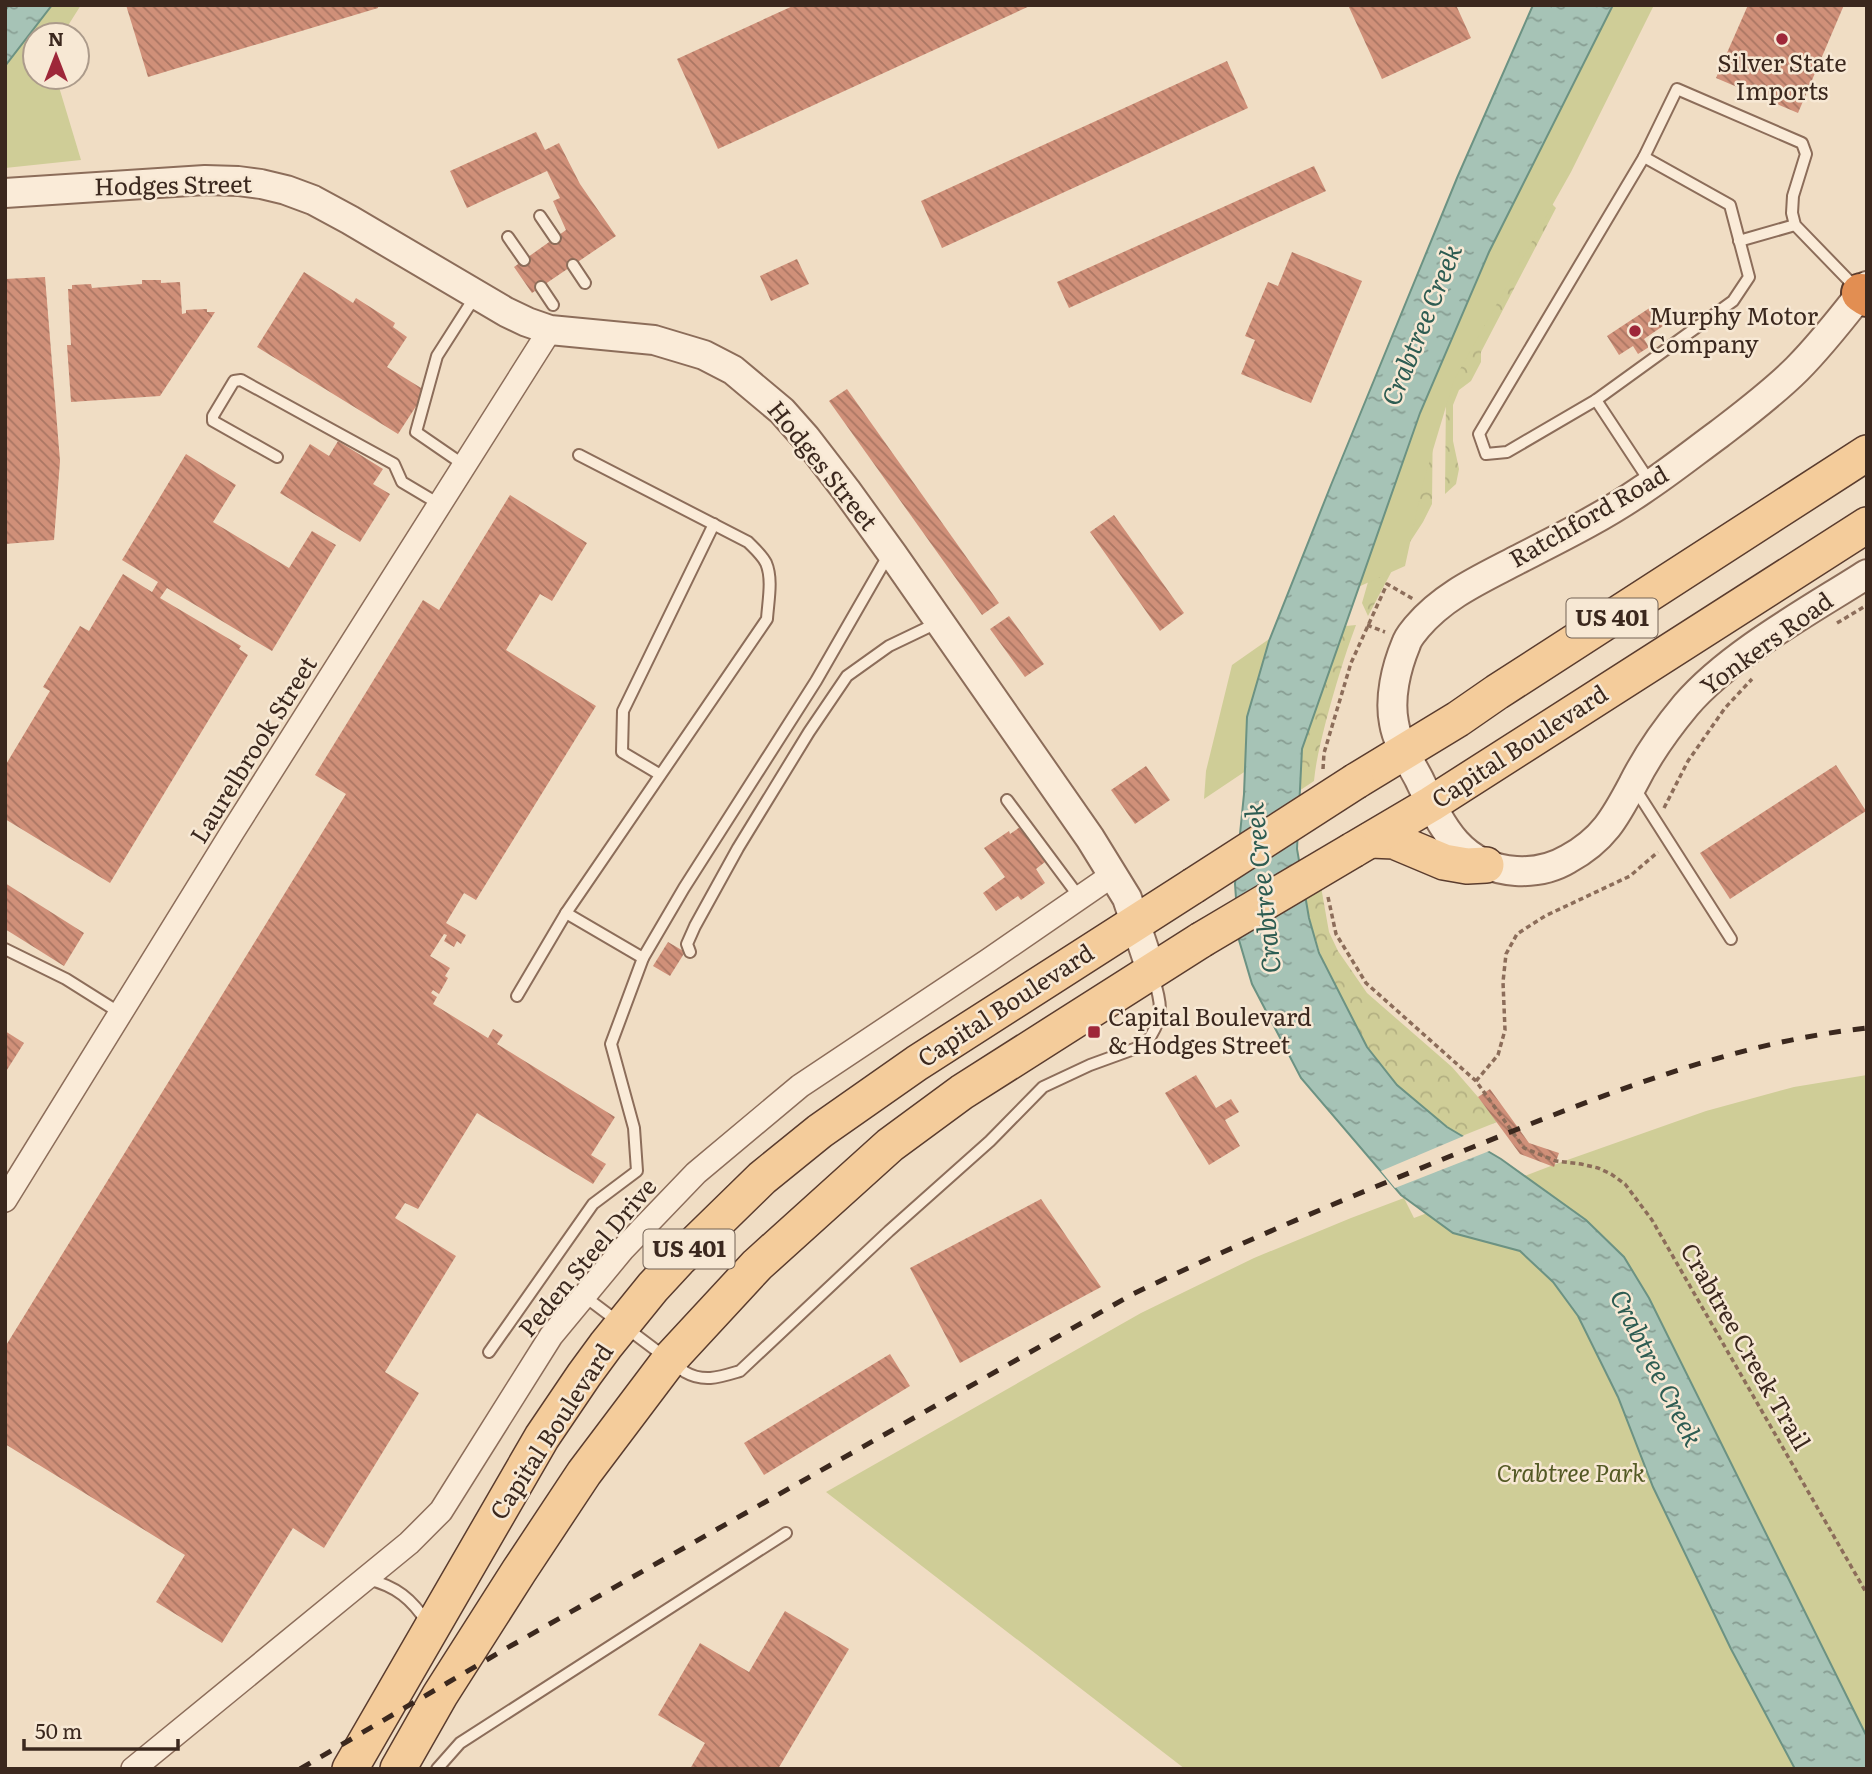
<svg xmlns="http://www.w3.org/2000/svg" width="1872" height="1774" font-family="Literata,serif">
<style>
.forest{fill:url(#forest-crowns)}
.park{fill:#cfcd97}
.water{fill:url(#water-ripples);stroke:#6c9283;stroke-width:2}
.pier{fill:#f0ddc4}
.building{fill:url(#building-back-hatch)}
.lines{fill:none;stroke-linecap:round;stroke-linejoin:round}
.service-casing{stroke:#8c6d5a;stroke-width:14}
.minor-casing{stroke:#8c6d5a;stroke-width:26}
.tertiary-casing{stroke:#8c6d5a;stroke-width:32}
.primary-casing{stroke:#5a3c2e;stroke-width:38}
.motorway-casing{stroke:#5a3c2e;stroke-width:42}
.path{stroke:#8c6d5a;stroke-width:3.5;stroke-dasharray:5 3.5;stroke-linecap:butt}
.service{stroke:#faebd8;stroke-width:10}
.minor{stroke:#faebd8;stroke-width:23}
.tertiary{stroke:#faebd8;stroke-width:28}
.primary{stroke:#f4cc9b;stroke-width:35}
.motorway{stroke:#e28e52;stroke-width:38}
.rail{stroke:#3b281e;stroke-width:5;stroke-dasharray:12 12;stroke-linecap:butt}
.primary-bridge-casing{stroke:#5a3c2e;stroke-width:38;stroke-linecap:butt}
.primary-bridge{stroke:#f4cc9b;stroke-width:35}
.poi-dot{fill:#9e2739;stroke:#f7e8d4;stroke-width:2.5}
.labels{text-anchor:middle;stroke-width:5;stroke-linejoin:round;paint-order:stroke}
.shield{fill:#f7e8d4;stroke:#736255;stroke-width:2}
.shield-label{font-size:23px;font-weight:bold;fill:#3b281e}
.poi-label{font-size:24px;fill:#3b281e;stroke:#f7e8d4;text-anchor:start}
.street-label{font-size:24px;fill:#3b281e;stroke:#f7e8d4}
.park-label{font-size:24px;font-style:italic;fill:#535924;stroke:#f7e8d4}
.water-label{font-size:26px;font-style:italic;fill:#2d5c52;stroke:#f7e8d4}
</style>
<defs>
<pattern id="forest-crowns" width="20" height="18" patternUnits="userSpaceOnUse" patternTransform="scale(1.75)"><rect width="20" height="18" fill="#cfcd97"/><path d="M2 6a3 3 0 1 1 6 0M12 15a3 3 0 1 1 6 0" fill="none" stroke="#b3b082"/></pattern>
<pattern id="water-ripples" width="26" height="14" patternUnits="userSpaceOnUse" patternTransform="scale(1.75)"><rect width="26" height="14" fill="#a6c3b6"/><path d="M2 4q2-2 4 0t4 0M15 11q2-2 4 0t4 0" fill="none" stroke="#889e93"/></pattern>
<pattern id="building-back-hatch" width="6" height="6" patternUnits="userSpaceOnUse" patternTransform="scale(1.75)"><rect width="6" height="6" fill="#d09079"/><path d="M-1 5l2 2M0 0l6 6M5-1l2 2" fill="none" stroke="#aa7663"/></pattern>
</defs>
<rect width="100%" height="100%" fill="#f0ddc4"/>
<!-- forest -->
<g class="forest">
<polygon points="1549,201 1556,208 1481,352 1481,362 1471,381 1459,390 1453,405 1453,441 1459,469 1456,484 1445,494 1446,395 1458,369"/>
<polygon points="1433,409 1432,504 1423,522 1395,565 1368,616 1362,603 1372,568"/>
<path d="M1356,625C1344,657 1335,688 1326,721C1321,741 1316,760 1314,781L1299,791L1293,760L1336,627Z"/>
<path d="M1320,881L1329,932L1338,951L1367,993L1452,1067L1478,1097L1497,1122L1462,1136C1442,1124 1411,1100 1395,1083C1350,1032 1315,958 1304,892Z"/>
</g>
<!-- park -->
<g class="park">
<polygon points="5,5 81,5 62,35 35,35 35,77 56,77 81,160 5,168"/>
<polygon points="1562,5 1654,5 1571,172 1454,380 1423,483 1405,566 1318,605 1277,750 1204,799 1206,771 1232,665 1318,605"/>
<polygon points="1867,1075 1867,1769 1185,1769 826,1492 1141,1313 1254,1258 1351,1218 1404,1198 1414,1218 1556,1164 1706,1111 1794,1087"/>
</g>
<!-- water -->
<g class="water">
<polygon points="9,5 52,5 5,66 5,11"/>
<polygon points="1533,5 1613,5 1489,252 1420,413 1302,749 1297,849 1309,918 1319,953 1367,1047 1397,1085 1447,1127 1501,1159 1586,1220 1624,1257 1649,1298 1867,1737 1867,1769 1795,1769 1731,1649 1653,1487 1618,1397 1578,1316 1553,1282 1520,1251 1453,1233 1401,1195 1301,1078 1252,984 1239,940 1235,884 1244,794 1247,717 1269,641 1331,485 1457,178"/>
</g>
<!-- pier -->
<polygon class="pier" points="1466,1135 1492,1150 1395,1188 1381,1171"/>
<!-- building -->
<g class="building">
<polygon points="126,5 378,5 378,8 148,77"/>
<polygon points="795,5 1032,5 718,149 677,59"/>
<polygon points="1348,5 1456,5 1471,38 1382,79"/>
<polygon points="1748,5 1844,5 1798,113 1716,78"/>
<polygon points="1227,61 1248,108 942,248 921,201"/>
<polygon points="536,132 545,150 559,143 580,184 616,236 532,293 514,267 566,230 553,201 560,198 547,171 467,208 450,171"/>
<polygon points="1314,166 1326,191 1069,308 1057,282"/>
<polygon points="1292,252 1362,281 1311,403 1241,374 1255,340 1245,336 1268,282 1278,286"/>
<polygon points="797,259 809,284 771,301 760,276"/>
<polygon points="304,272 353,303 356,298 395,323 393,327 407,337 387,367 426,391 398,434 257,347"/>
<polygon points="45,277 60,461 54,540 5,544 5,279"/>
<polygon points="142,280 161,280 161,283 180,282 182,314 186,313 186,310 207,309 207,312 215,312 160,396 71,402 67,345 71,345 68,289 72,289 72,285 91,284 92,288 142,284"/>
<polygon points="1651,307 1663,326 1644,339 1649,347 1638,354 1633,346 1619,355 1607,336"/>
<polygon points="847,389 999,603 982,615 829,401"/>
<polygon points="338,441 383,469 373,484 390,494 360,542 280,493 310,444 329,456"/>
<polygon points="186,454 236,485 213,522 289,568 312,531 336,545 272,651 167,588 160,598 241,646 239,649 248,655 110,883 5,819 5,766 50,691 43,687 80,626 89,631 123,574 152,592 158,582 122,560"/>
<polygon points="510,495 587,543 552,601 540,594 506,650 596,706 476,900 464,893 446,923 466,935 461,944 457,941 454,947 444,941 447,935 444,934 430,956 450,968 445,976 448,978 439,994 433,990 431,993 437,997 433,1004 488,1038 493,1029 503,1035 497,1044 615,1117 591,1155 606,1164 593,1184 477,1113 418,1209 405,1203 395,1218 456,1256 385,1372 419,1393 324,1548 293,1528 222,1643 156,1602 185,1555 5,1444 5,1347 346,794 315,775 423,600 439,610"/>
<polygon points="1114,515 1184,613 1160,631 1090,532"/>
<polygon points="1009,616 1044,664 1025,677 990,629"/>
<polygon points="1836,765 1866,811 1730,899 1700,853"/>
<polygon points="1146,766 1170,800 1135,824 1111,790"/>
<polygon points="1020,827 1045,862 1036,869 1045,883 1021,900 1018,896 996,911 983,893 1005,877 984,848 1009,831 1010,834"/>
<polygon points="5,883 84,933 64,966 5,929"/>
<polygon points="668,942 685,952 670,976 653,966"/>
<polygon points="5,1031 24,1043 5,1073"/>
<polygon points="1196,1075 1216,1108 1231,1099 1239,1112 1225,1120 1240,1146 1209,1165 1165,1093"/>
<polygon points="1490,1089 1529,1143 1559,1153 1554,1167 1520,1154 1478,1097"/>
<polygon points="1041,1199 1101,1287 960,1363 910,1268"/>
<polygon points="890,1354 910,1386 764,1475 744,1443"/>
<polygon points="785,1611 849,1649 778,1769 690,1769 705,1743 658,1715 699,1645 700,1643 749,1672"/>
</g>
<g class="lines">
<!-- service casing -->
<g class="service-casing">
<g id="service">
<polygon points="1644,157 1730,205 1749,277 1733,301 1596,400 1507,452 1486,454 1479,434"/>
<polyline points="1644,157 1677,89 1802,143 1806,154 1793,196 1792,213 1795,225 1857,289"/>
<polyline points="540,216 555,238"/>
<polyline points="508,237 524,260"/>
<polyline points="1739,241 1795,225"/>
<polyline points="573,265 585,283"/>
<polyline points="541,287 553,305"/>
<polyline points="1596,400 1650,482"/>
<path d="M579,455L748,542C754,548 762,555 766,563C773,579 768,602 767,619L566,913L643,958"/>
<polyline points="277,457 213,421 213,416 234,381 241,380 394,464 402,482 439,504"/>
<polyline points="464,465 416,432 437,356 476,295"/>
<polyline points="659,774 622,752 623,711 714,524"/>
<polyline points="1634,787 1731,939"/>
<polyline points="1007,800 1080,898"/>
<polyline points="5,949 66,979 120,1013"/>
<polyline points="690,952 687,944 695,926 738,848 809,732 847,676 889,646 937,623"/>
<polyline points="517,996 566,913"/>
<path d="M584,1296L685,1372C704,1383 720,1377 740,1371L889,1231L990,1141L1043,1087L1090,1065L1145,1045C1164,1018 1163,1007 1153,976"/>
<polyline points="489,1352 593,1204 637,1171 634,1128 611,1044 643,958 684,888 816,681 889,554"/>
<path d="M367,1579C396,1586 412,1599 428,1624"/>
<polyline points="437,1769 460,1743 786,1533"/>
</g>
</g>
<!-- minor casing -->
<g class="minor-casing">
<g id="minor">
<polyline points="5,1200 233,831 550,330"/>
<polyline points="133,1769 409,1543 441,1511 551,1336 623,1249 696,1173 800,1086 989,960 1114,874"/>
</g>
</g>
<!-- tertiary casing -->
<g class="tertiary-casing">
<g id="tertiary">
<polyline points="5,193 205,180 238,181 261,184 286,190 313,200 350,220 506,312 527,322 550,330 654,340 704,355 733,370 782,411 806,438 846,490 893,555 1090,838 1127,898 1152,973"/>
<path d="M1867,286C1844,315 1823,343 1797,369C1773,393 1745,414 1719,434C1693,453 1668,473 1642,490C1603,517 1560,538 1517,560C1481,579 1444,595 1417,627C1413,632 1408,637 1406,644C1396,668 1389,698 1394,723C1397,742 1410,762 1419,779C1441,825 1459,867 1516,871C1534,872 1553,868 1568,859C1603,840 1615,818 1633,784C1647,756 1666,729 1686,705C1730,654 1809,611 1867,574"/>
</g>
</g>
<!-- primary casing -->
<g class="primary-casing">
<g id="primary">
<polyline points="1356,781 1458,719 1497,692 1867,453"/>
<polyline points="1371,840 1394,841 1444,862 1467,866 1486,865"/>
<polyline points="1353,850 1431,804 1867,525"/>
<polyline points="350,1769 542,1437 584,1375 606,1345 653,1287 678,1260 762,1178 820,1131 917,1063 1193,886"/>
<polyline points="398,1769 440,1695 519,1571 584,1473 670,1359 757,1265 890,1145 962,1092 1201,940"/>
</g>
</g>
<!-- motorway casing -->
<g class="motorway-casing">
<polyline id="motorway" points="1861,293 1867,297"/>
</g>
<!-- path -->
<g class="path">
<polyline points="1837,623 1867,605"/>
<polyline points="1367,625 1385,632"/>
<polyline points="1323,769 1324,753 1351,663 1387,584 1413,599"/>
<polyline points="1664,808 1688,761 1725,708 1752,679"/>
<polyline points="1328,897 1336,934 1366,983 1476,1081 1524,1148 1556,1161 1581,1164 1598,1168 1611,1174 1625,1184 1652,1220 1867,1594"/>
<polyline points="1476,1081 1498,1055 1505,1030 1503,982 1506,954 1517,934 1545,916 1630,876 1658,852"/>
</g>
<!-- service -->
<use href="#service" class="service"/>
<!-- minor -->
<use href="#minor" class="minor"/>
<!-- tertiary -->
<use href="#tertiary" class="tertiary"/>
<!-- primary -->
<use href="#primary" class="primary"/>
<!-- motorway -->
<use href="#motorway" class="motorway"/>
<!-- rail -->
<path class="rail" d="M300,1769L507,1648L1133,1294C1245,1240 1359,1193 1473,1147C1600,1096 1730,1043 1867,1028"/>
<!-- primary-bridge casing -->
<g class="primary-bridge-casing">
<g id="primary-bridge">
<polyline points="1193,886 1356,781"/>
<polyline points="1201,940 1353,850"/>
</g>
</g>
<!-- primary-bridge -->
<use href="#primary-bridge" class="primary-bridge"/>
</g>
<!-- markers -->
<g class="poi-dot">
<circle cx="1782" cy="39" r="7"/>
<circle cx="1635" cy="331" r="7"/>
<rect x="1087" y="1025" width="14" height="14" rx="3.5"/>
</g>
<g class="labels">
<!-- shield labels -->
<g class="shield">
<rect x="1566.5" y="598.5" width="91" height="39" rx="5"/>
<rect x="643.5" y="1229.5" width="91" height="39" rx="5"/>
</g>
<g class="shield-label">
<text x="1612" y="626">US 401</text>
<text x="689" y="1257">US 401</text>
</g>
<!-- poi labels -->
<g class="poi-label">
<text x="1782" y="72" text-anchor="middle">Silver State<tspan x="1782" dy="28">Imports</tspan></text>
<text x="1649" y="325">Murphy Motor<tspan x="1649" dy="28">Company</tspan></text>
<text x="1108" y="1026">Capital Boulevard<tspan x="1108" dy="28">&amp; Hodges Street</tspan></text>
</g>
<!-- street labels -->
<g class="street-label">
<text transform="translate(173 186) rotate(-1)" y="8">Hodges Street</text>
<text transform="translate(822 466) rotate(51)" y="8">Hodges Street</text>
<text transform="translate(1589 517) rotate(-30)" y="8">Ratchford Road</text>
<text transform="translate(1767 644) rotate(-36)" y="8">Yonkers Road</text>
<text transform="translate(1520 747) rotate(-33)" y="8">Capital Boulevard</text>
<text transform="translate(254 750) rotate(-58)" y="8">Laurelbrook Street</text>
<text transform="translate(1006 1006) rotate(-33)" y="8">Capital Boulevard</text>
<text transform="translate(588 1258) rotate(-50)" y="8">Peden Steel Drive</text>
<text transform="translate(1745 1347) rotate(60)" y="8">Crabtree Creek Trail</text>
<text transform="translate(552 1432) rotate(-57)" y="8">Capital Boulevard</text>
</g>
<!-- park labels -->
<g class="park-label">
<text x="1571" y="1482">Crabtree Park</text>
</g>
<!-- water labels -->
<g class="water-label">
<text transform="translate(1422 325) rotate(-68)" y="9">Crabtree Creek</text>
<text transform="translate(1263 888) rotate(-96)" y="9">Crabtree Creek</text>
<text transform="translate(1656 1368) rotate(63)" y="9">Crabtree Creek</text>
</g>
</g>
<!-- border -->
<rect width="1872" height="1774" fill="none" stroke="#3b281e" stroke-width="14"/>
<!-- north arrow -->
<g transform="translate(56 56)"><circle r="33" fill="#f7e8d4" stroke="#ac9b8b" stroke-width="2"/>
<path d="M0-5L12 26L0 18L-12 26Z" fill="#9e2739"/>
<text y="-10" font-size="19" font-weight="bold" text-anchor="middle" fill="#3b281e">N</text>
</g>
<!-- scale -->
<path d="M24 1739v10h154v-10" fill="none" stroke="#3b281e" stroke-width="3.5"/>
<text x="35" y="1739" font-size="21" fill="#3b281e" stroke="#f7e8d4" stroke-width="5" paint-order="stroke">50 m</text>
</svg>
